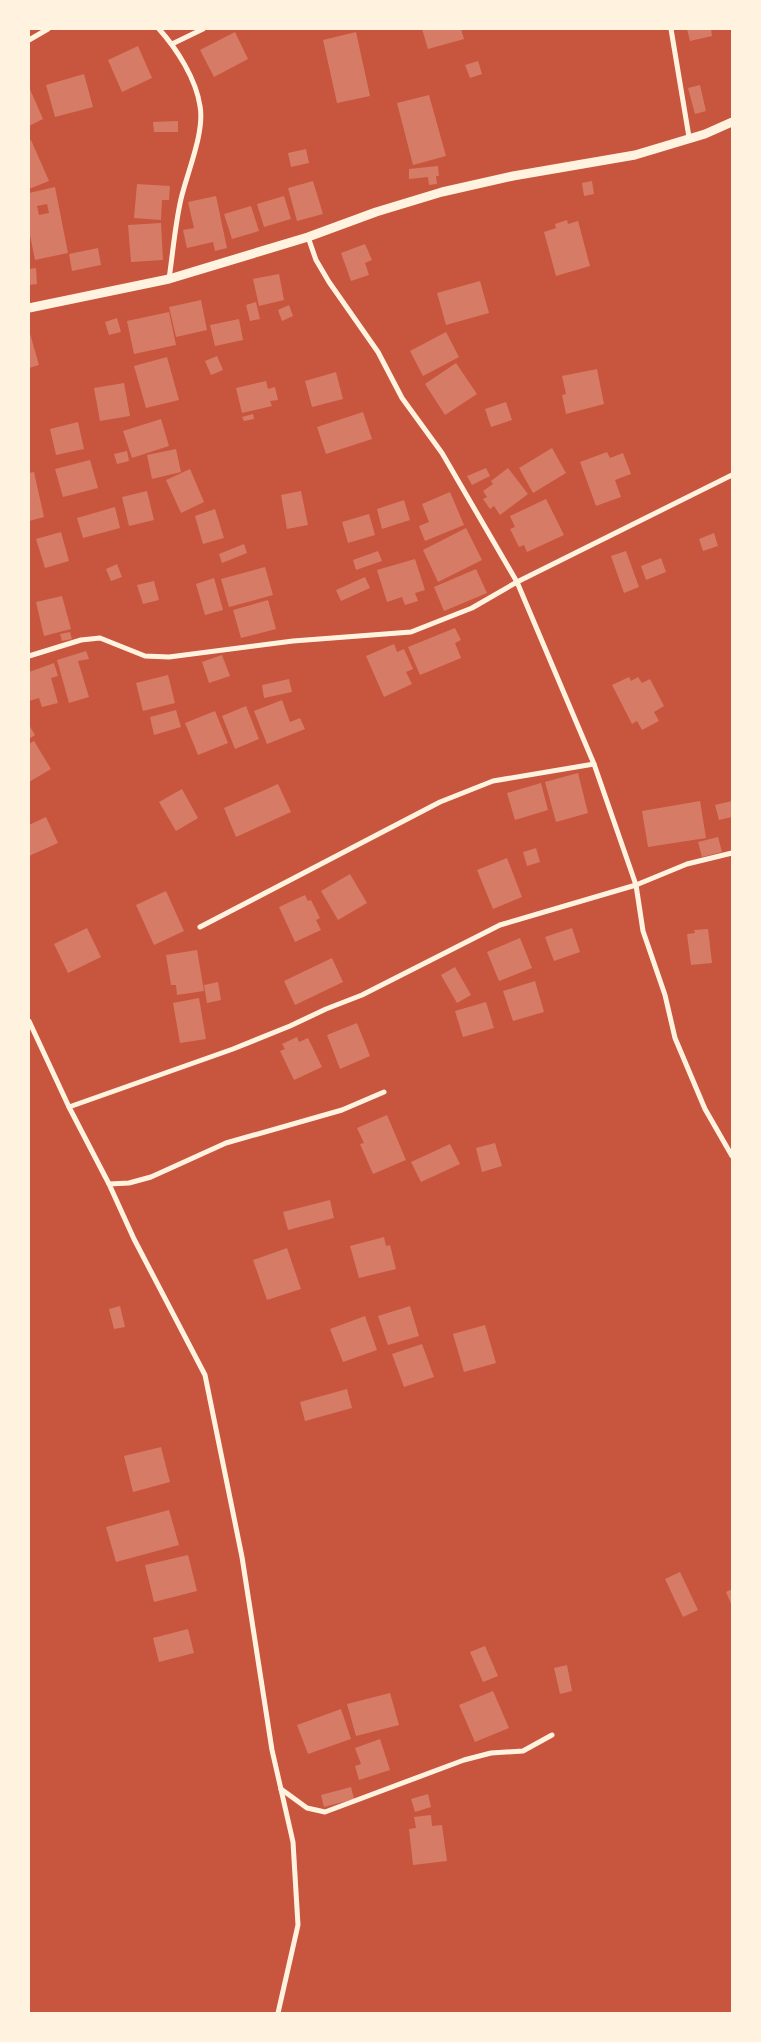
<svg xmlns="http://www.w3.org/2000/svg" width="761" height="2042" font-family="Lato,sans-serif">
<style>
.building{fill:#d67c66;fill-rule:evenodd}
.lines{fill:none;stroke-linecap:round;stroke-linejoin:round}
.minor{stroke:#fff3e0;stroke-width:5}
.tertiary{stroke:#fff3e0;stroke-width:9}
</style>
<rect width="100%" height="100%" fill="#c8553d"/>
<!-- building -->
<g class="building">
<polygon points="422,29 461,29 464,39 428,49"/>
<polygon points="687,29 711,29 712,36 690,41"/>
<polygon points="235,32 248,59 214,77 200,50"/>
<polygon points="356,32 370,96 337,103 323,40"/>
<polygon points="138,46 152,78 122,92 108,60"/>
<polygon points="478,61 482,74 470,78 465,65"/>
<polygon points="84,74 93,107 55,117 46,85"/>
<polygon points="700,85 706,111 695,114 688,88"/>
<polygon points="29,87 43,119 29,126"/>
<polygon points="429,95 446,156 413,165 397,103"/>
<polygon points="178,121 178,132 154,132 153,122"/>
<polygon points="31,140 49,181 29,189 29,141"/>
<polygon points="306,149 309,163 291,167 288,153"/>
<polygon points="438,166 439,176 436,176 437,184 429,185 428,177 409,179 409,169"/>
<polygon points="313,181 323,214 297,221 288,188"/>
<polygon points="592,181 594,194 584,196 582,183"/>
<polygon points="137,184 170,186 169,200 162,200 161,220 134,218"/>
<path d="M55,187L68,253L35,260L29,230V193ZM47,204L49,213L39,215L37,206Z"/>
<polygon points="216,196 227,248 215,251 213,242 187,248 183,230 194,228 188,202"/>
<polygon points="284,196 291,219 264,227 257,204"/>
<polygon points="251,206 259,231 232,239 224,214"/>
<polygon points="567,220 568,224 578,221 590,266 556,276 544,232 556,228 555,224"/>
<polygon points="161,223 163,260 131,262 128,225"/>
<polygon points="365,244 372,260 365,263 369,275 351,281 341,253"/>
<polygon points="98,248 101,265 72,271 69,254"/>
<polygon points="36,268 37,284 29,285 29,269"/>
<polygon points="279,274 284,300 259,306 253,279"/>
<polygon points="480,281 489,313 446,325 437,293"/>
<polygon points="201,300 207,330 176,337 169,307"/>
<polygon points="256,302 260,319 250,321 246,305"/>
<polygon points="289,305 293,316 282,321 278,310"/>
<polygon points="169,312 176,345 134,354 127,321"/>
<polygon points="117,318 121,332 109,335 105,322"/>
<polygon points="239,319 243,340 215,346 210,325"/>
<polygon points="29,330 39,365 29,368"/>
<polygon points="446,332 459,357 423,376 410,351"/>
<polygon points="217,356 223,370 211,375 205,361"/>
<polygon points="167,357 179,400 146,408 134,366"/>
<polygon points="456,363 477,394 445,415 425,384"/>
<polygon points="597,369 604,404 566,414 562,395 566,394 562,376"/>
<polygon points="336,372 343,399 312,407 305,381"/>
<polygon points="266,381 268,389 275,387 278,400 270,401 272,406 242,413 236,388"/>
<polygon points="124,383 130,416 100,421 94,388"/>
<polygon points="506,402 512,420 491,427 485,409"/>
<polygon points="363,412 372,439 326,454 317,427"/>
<polygon points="253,414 254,419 244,421 242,417"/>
<polygon points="161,419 169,446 132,458 123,431"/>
<polygon points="78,422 84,449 56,455 50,429"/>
<polygon points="552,448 566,473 533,493 519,468"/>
<polygon points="176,449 181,472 152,479 147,455"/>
<polygon points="127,451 129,461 117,464 114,454"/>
<polygon points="607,452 610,458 623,453 631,474 615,480 621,497 596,506 580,462"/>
<polygon points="90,460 98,488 63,497 55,469"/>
<polygon points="486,468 490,476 472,485 467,476"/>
<polygon points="508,468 528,494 500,515 494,506 490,509 483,499 487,497 483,491 493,484 491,481"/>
<polygon points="190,469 204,502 181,513 166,480"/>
<polygon points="34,472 44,517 29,521 29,473"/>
<polygon points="147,491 154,520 129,526 122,497"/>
<polygon points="301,491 308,525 287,529 281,495"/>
<polygon points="450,492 464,525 425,541 419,526 429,522 422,504"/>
<polygon points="546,499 564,535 527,552 524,545 519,547 510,529 515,527 510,516"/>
<polygon points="404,500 410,520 382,529 377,509"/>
<polygon points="115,507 120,528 83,538 77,518"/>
<polygon points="215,509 224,538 203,544 195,516"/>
<polygon points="369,514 375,535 348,543 342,522"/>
<polygon points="466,528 482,560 438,582 423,550"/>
<polygon points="61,532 69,561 45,568 36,539"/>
<polygon points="714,533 718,546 703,551 699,539"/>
<polygon points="244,544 247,553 222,563 219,554"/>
<polygon points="378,551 382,561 356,570 353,560"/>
<polygon points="626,551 639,587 624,593 611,556"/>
<polygon points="661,558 666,572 646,580 641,566"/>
<polygon points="415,559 425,590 415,593 418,601 405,605 402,597 387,602 377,570"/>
<polygon points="117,564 122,577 111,581 106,569"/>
<polygon points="265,567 273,595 229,607 221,579"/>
<polygon points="476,569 487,593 444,611 434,587"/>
<polygon points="365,577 370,588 341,601 336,590"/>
<polygon points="214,578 223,610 205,615 196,584"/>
<polygon points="154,581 159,600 143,604 137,585"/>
<polygon points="62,596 71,629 44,636 36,602"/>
<polygon points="268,600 276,629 241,638 233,610"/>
<polygon points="455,628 461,640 455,643 461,658 420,675 408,647"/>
<polygon points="70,632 72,639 62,641 60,634"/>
<polygon points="394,644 397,652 404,649 413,669 406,672 412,684 384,697 366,656"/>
<polygon points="86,651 89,659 78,661 89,697 69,703 57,660"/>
<polygon points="222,655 230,676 209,683 202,662"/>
<polygon points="54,663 58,676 51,678 58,703 42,707 39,698 29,701 29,672"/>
<polygon points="168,675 175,703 143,711 136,683"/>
<polygon points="629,677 631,681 638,677 642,683 650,679 664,706 654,712 659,721 642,730 637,721 632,724 612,685"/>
<polygon points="289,679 292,692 264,698 262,685"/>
<polygon points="282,700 290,722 300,718 305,729 267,744 254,711"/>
<polygon points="246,706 259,739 235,749 222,716"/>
<polygon points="176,710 181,727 154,735 150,717"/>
<polygon points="215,711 228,743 198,755 185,723"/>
<polygon points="29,725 35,735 29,739"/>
<polygon points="34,741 51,769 29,782 29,744"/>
<polygon points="578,773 588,813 556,822 545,782"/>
<polygon points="541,783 548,810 515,820 507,793"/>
<polygon points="278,784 291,812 236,837 224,808"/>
<polygon points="182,789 198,818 176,831 159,802"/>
<polygon points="700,801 706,838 648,847 642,811"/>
<polygon points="732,801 732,817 719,820 715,805"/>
<polygon points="46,817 58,843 29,856 29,825"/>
<polygon points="718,837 722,852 702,857 698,842"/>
<polygon points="536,848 540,862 527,866 523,852"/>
<polygon points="507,858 522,897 493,909 477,870"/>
<polygon points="350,874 367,903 338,920 321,891"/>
<polygon points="166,891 184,931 154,945 136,905"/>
<polygon points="305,895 308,901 311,900 320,918 316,920 321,930 295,942 279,907"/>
<polygon points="87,928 101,957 68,973 54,944"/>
<polygon points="572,928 580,952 554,961 545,937"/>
<polygon points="708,929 712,963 691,965 687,934 695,933 694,930"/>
<polygon points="520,938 532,968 499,981 487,952"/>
<polygon points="197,950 204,991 177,995 176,985 171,985 166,955"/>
<polygon points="332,958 343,982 295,1005 284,981"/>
<polygon points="455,967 471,995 457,1003 441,975"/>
<polygon points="535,981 544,1012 513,1021 503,991"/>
<polygon points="218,982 221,1000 207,1003 204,985"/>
<polygon points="199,998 206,1039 180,1043 173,1003"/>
<polygon points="486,1002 494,1028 463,1037 455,1011"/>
<polygon points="357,1023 370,1056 340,1069 327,1035"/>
<polygon points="297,1037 299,1042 308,1038 322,1067 294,1080 280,1051 285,1049 282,1044"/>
<polygon points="387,1115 406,1160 373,1174 360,1144 364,1143 357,1128"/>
<polygon points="495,1143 502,1166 482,1172 476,1148"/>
<polygon points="450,1144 460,1164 421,1182 411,1162"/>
<polygon points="330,1200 334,1218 288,1230 283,1212"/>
<polygon points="384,1237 386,1246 390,1245 396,1269 359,1278 350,1246"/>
<polygon points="287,1248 301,1289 267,1300 253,1260"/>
<polygon points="120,1306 125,1327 114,1329 109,1309"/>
<polygon points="410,1306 419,1336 388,1345 378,1316"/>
<polygon points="365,1316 377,1350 343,1362 330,1329"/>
<polygon points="485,1325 496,1363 464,1372 453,1334"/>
<polygon points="422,1344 434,1377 404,1387 392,1354"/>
<polygon points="347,1389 352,1408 305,1421 300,1402"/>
<polygon points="161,1447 170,1482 133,1492 124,1456"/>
<polygon points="169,1510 179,1545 116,1562 106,1527"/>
<polygon points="188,1555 197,1591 154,1602 145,1565"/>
<polygon points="680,1572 698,1610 683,1617 665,1579"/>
<polygon points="732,1589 732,1606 726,1592"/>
<polygon points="188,1629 194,1653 159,1662 153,1638"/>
<polygon points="485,1646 498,1676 483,1682 470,1652"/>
<polygon points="567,1665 572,1691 560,1694 554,1668"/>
<polygon points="493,1691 509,1728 475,1742 459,1705"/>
<polygon points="390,1693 399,1725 356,1736 347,1704"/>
<polygon points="341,1709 351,1739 308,1754 297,1725"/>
<polygon points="380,1739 390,1770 359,1780 355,1766 361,1764 355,1748"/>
<polygon points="351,1787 354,1799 324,1807 321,1795"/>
<polygon points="428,1794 431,1807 415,1812 411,1799"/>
<polygon points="431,1815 432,1826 442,1825 447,1861 413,1865 409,1829 416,1828 414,1817"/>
</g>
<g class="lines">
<!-- minor -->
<g class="minor">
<path d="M159,29C177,49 196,79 200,106C205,132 187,173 181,199C175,225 173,252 169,279"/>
<polyline points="671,29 689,137"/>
<polyline points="29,40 48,29"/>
<polyline points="172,44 203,29"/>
<polyline points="308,237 316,260 329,282 378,352 402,398 442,453 517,582 594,764 636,885 643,931 665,995 675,1038 705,1109 732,1156"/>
<polyline points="29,656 81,640 100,638 145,656 169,657 293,641 411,632 472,608 517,582 732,475"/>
<polyline points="200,927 440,802 493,781 594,764"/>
<polyline points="29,1021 69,1107 109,1184 134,1239 205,1375 242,1557 272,1750 293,1842 298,1925 278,2013"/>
<polyline points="69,1107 233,1049 290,1026 326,1009 362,995 500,925 636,885 687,864 732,853"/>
<polyline points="109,1184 129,1183 151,1177 226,1143 342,1110 384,1092"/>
<polyline points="281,1789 307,1808 325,1812 464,1760 491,1753 523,1751 552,1735"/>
</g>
<!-- tertiary -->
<polyline class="tertiary" points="29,308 169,279 308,237 376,212 442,192 513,176 635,155 705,134 732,122"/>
</g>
<!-- border -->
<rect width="761" height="2042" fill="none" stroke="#fff3e0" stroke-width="60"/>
</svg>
